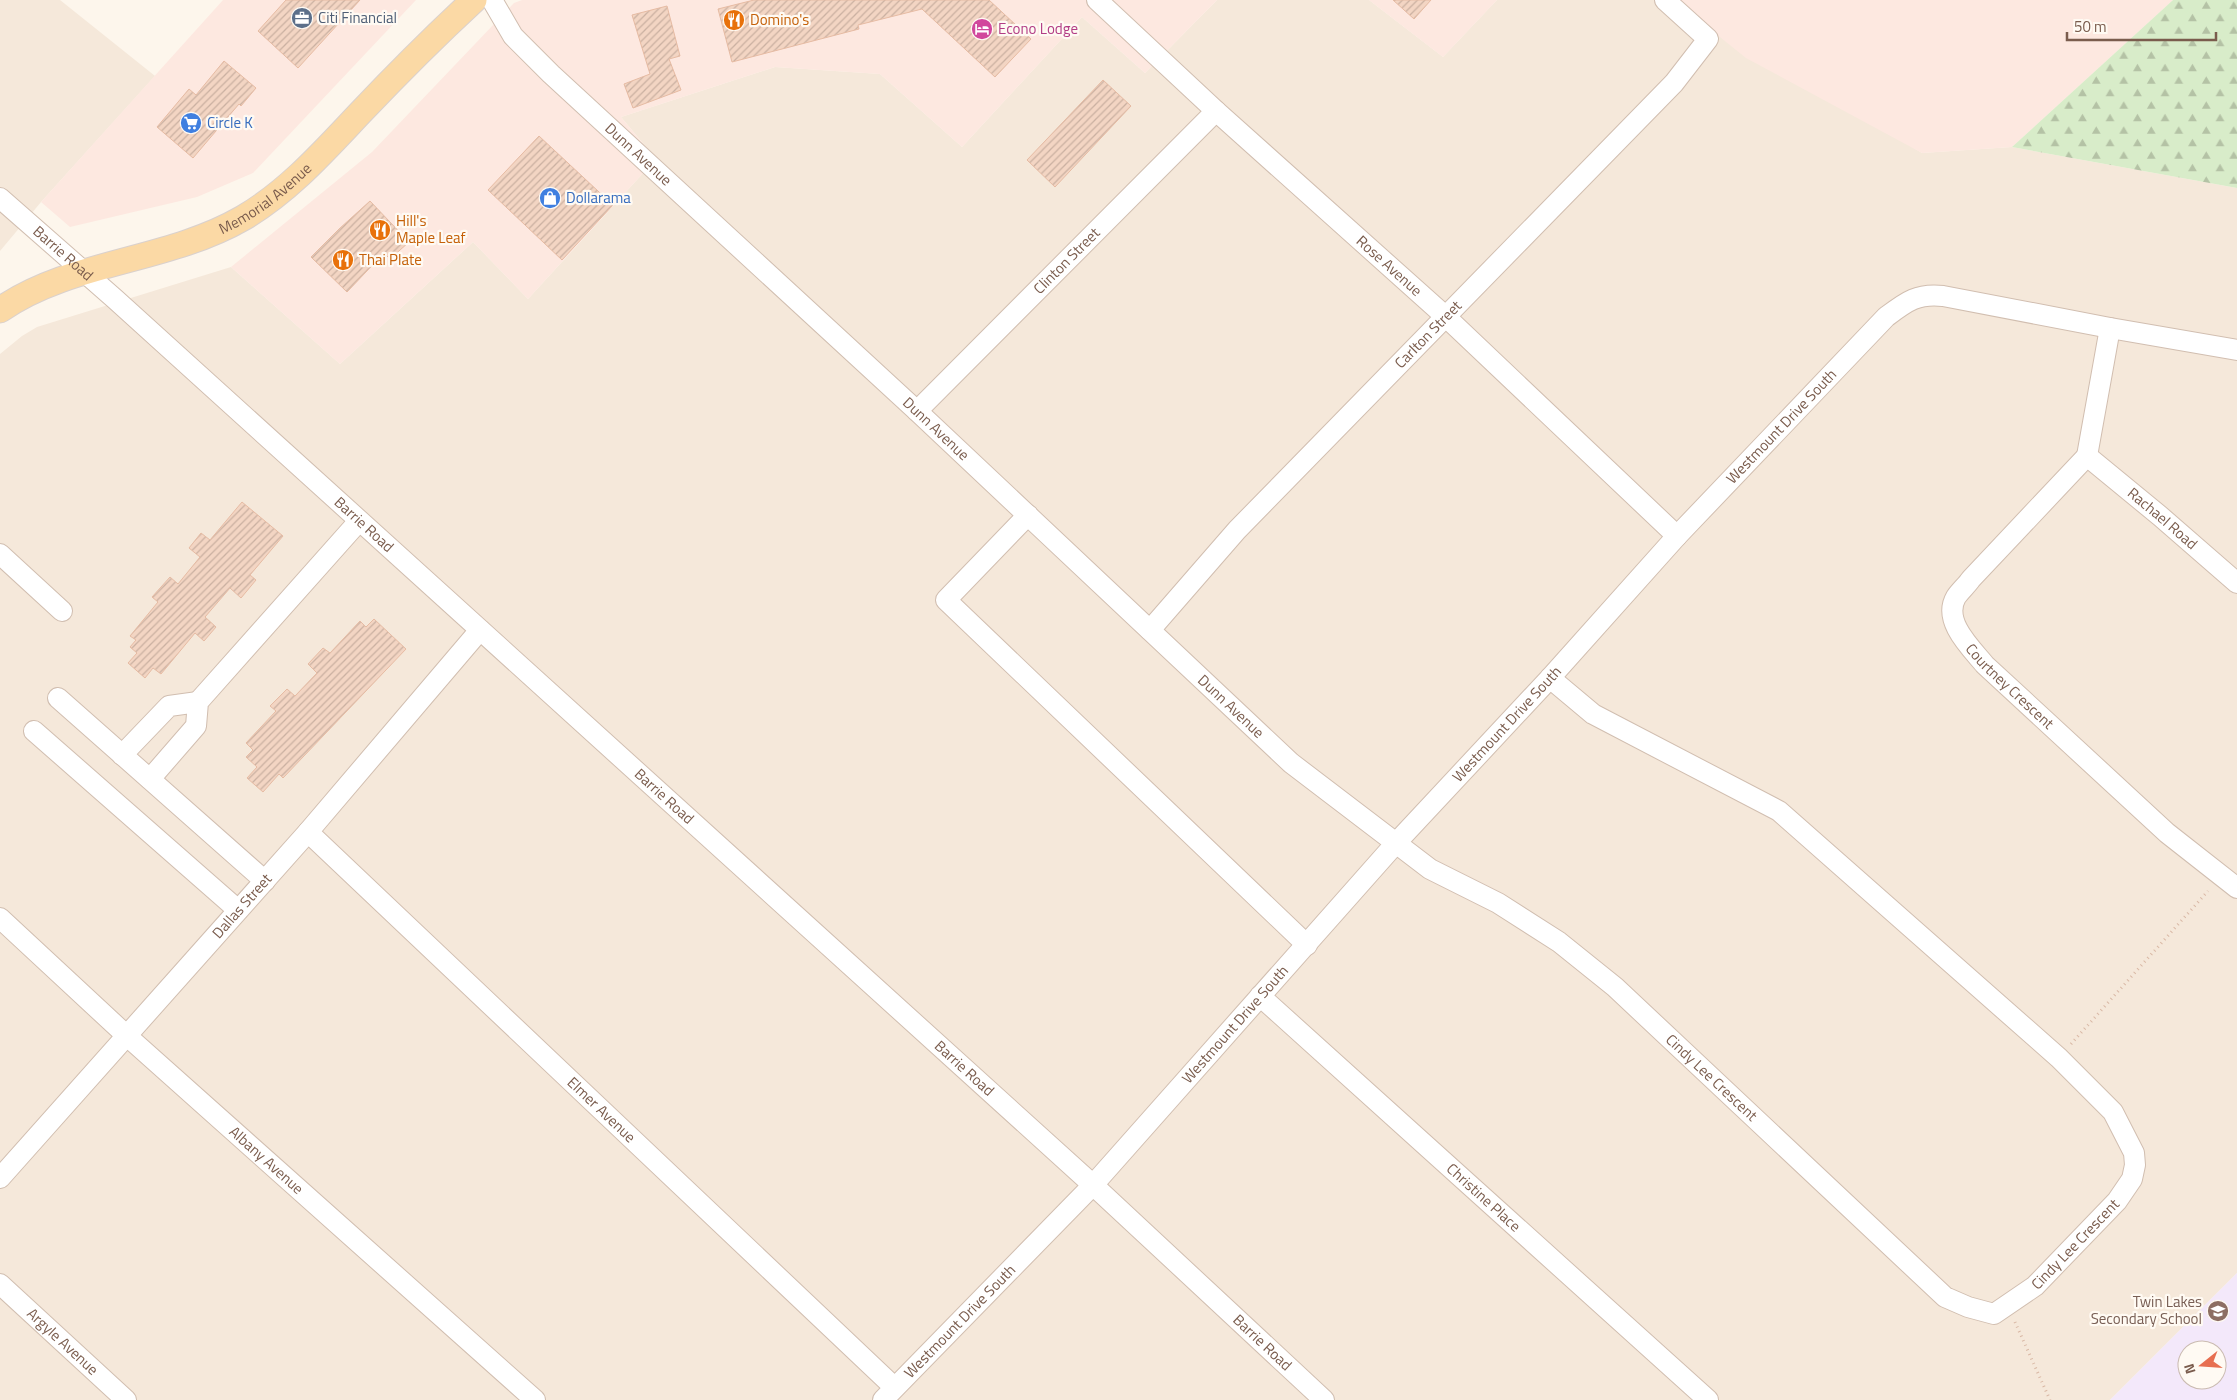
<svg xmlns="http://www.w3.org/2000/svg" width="2237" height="1400" font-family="'Titillium Web',sans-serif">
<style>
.residential{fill:#f5e8da}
.commercial{fill:#fde8e0}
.education{fill:#f3e8fa;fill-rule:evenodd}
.forest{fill:url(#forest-firs)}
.building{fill:url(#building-hatch);stroke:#e6bba3}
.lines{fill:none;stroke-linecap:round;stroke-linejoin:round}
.minor-casing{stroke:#d1beb0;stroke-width:22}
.major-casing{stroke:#dad1cd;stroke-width:27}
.path{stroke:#d9b8a5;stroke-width:3;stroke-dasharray:1 4;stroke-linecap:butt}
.minor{stroke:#fff;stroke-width:20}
.major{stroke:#fbd9a5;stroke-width:25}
.labels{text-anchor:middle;stroke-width:4.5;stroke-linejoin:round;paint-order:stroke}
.service-label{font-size:15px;fill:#4e5e75;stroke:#fffaf3;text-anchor:start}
.food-label{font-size:15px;fill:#c56008;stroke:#fffaf3;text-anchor:start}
.hotel-label{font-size:15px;fill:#b23c85;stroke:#fffaf3;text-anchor:start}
.shop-label{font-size:15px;fill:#366cbe;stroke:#fffaf3;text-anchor:start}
.street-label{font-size:15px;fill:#7a5c4d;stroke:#fffaf3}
.education-label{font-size:15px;fill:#785e54;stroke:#fffaf3;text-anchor:end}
</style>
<defs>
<pattern id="forest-firs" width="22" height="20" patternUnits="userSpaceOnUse" patternTransform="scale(1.25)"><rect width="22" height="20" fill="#d8ecc9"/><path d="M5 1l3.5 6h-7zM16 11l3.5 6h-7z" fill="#b4c2a5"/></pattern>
<pattern id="building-hatch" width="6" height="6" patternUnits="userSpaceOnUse" patternTransform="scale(1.25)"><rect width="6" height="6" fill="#f3d5c3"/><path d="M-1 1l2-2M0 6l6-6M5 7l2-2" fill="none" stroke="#cab0a1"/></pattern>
</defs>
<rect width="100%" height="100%" fill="#fdf6ec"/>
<!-- residential -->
<g class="residential">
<polygon points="0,0 60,0 155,76 41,202 0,251"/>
<polygon points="1217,0 1369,0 1443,57 1497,0 1674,0 1922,153 2012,147 2237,188 2237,1273 2110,1400 0,1400 0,354 22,336 37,327 231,267 340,364 473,242 528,299 656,159 621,117 775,67 880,74 962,147 1082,17 1145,73"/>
</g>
<!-- commercial -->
<g class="commercial">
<polygon points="223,0 416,0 253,173 197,197 70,227 41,202"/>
<polygon points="522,0 1217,0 1145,73 1082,17 962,147 880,74 775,67 621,117 656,159 528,299 473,242 340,364 231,267 372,152 514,3"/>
<polygon points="1369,0 1497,0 1443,57"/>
<polygon points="1674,0 2173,0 2012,147 1922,153 1746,58"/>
</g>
<!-- education -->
<path class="education" d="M2237,1273V1400H2110ZM2187,1350H2217V1380H2187Z"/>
<!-- forest -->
<polygon class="forest" points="2173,0 2237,0 2237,188 2012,147"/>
<!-- building -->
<g class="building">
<polygon points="286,0 360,0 298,68 258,31"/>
<polygon points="754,0 989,0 1031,39 995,77 922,9 858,25 859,29 732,62 718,9"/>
<polygon points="1393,0 1431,0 1414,19"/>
<polygon points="667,6 680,56 669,59 681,90 633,108 624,84 650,74 632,15"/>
<polygon points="224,61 256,88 241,106 239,104 193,158 157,127 189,89 196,95"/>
<polygon points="1103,80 1131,106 1055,187 1027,160"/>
<polygon points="539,136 613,205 562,260 488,190"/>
<polygon points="370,201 409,242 390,259 384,253 347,292 311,257 339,229"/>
<polygon points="242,502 283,536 250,575 256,580 241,598 230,588 205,617 216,627 204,641 195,633 161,674 153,668 145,678 128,663 137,653 130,647 136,640 130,636 158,602 152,597 170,577 178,584 200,557 189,548 201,533 210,540"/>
<polygon points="374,619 406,649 283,778 279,774 263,792 247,778 257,767 246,757 253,750 246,743 276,711 270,706 287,689 295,696 317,673 308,664 323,648 330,653 360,621 366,627"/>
</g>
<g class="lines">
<!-- minor casing -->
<g class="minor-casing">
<g id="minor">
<path id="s1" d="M492,0L513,36L551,74L917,411L1291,763L1430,869L1498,903L1559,942L1615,987L1945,1297L1968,1307L1994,1314L2035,1286L2117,1201L2132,1179L2135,1165L2134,1153L2113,1112L2059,1058L1779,811L1593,714L1550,678"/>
<path id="s2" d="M1097,0L1216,111L1445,316L1677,536"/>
<path id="s3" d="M0,198L115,299L1093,1185L1324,1400"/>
<path id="s4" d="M917,411L1216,111"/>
<path id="s5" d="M2087,456L1971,579C1967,585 1960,591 1956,597C1942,621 1971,648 1985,665L2167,833L2237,888"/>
<path id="s6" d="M2087,456L2160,516L2237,583"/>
<polyline points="2087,456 2110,328"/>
<polyline points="1028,515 946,600 1307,945"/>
<polyline points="0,554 62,611"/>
<path id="s7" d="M1150,630L1237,530L1674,83L1708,39L1665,0"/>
<polyline points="58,698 265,881"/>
<polyline points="34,731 238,910"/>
<polyline points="122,755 169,706 198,702"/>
<polyline points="150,779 196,726 198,702 359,521"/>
<path id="s8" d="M308,832L894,1387"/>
<path id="s9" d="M0,918L127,1036L535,1400"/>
<path id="s10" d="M1260,996L1708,1400"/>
<path id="s11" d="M0,1178L308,832L480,630"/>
<path id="s12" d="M0,1284L126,1400"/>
<path id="s13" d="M883,1400L1093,1185L1396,843L1550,678L1677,536L1886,317C1906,302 1917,293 1943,296L2110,328L2237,350"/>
</g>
</g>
<!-- major casing -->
<g class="major-casing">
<g id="major">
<path id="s14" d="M0,310C70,261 167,262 243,218C289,191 325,150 361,112C398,73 435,36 474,0"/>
</g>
</g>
<!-- path -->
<g class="path">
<polyline points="2071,1044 2208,891"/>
<polyline points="2015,1322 2050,1400"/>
</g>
<!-- minor -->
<use href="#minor" class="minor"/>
<!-- major -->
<use href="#major" class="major"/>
</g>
<!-- icons -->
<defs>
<g id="office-disc" transform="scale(1.125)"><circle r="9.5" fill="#5c6f8a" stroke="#fffaf3"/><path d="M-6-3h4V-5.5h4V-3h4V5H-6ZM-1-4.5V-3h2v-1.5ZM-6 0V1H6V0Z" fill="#fff"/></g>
<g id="restaurant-disc" transform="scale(1.125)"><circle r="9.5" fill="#e8710a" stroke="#fffaf3"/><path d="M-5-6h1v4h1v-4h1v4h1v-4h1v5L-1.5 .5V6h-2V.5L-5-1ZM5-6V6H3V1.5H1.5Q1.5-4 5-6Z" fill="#fff"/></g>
<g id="hotel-disc" transform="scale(1.125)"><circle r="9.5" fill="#d1479c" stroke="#fffaf3"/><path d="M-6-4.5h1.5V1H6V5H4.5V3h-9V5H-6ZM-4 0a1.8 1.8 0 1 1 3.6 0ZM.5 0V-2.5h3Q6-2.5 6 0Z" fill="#fff"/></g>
<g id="supermarket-disc" transform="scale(1.125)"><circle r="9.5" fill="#3f7fe0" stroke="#fffaf3"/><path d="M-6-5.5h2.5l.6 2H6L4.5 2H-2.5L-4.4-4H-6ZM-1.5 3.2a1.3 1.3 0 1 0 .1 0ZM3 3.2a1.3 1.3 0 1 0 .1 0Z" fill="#fff"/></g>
<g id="shop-disc" transform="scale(1.125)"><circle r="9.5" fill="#3f7fe0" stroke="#fffaf3"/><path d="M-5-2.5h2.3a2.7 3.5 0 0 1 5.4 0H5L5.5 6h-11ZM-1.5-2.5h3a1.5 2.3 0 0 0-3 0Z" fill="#fff"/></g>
<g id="school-disc" transform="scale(1.125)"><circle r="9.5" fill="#8d6e63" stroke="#fffaf3"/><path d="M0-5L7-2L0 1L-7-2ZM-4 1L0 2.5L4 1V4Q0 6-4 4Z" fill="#fff"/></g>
</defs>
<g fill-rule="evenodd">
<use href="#office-disc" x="302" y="18"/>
<use href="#restaurant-disc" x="734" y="20"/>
<use href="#hotel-disc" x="982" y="29"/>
<use href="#supermarket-disc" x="191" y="123"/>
<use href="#shop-disc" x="550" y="198"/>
<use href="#restaurant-disc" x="380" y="230"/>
<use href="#restaurant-disc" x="343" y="260"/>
<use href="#school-disc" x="2218" y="1311"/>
</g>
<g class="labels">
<!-- service labels -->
<g class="service-label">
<text x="318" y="23">Citi Financial</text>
</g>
<!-- food labels -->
<g class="food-label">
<text x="750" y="25">Domino's</text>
<text x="396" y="226">Hill's<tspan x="396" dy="17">Maple Leaf</tspan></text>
<text x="359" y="265">Thai Plate</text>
</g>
<!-- hotel labels -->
<g class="hotel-label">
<text x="998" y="34">Econo Lodge</text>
</g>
<!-- shop labels -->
<g class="shop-label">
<text x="207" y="128">Circle K</text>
<text x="566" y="203">Dollarama</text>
</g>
<!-- street labels -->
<g class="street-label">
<text dy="5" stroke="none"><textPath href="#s1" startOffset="214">Dunn Avenue</textPath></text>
<text dy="5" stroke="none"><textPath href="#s14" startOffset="290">Memorial Avenue</textPath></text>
<text dy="5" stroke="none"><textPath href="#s3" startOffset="84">Barrie Road</textPath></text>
<text dy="5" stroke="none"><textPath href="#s4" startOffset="212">Clinton Street</textPath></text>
<text dy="5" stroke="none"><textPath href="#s2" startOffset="395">Rose Avenue</textPath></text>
<text dy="5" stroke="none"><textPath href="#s7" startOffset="406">Carlton Street</textPath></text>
<text dy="5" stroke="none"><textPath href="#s13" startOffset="1325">Westmount Drive South</textPath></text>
<text dy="5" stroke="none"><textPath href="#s1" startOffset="619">Dunn Avenue</textPath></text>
<text dy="5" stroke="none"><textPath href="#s6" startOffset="98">Rachael Road</textPath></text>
<text dy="5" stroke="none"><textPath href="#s3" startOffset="489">Barrie Road</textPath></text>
<text dy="5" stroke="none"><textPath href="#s5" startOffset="304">Courtney Crescent</textPath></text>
<text dy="5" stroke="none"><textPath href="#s1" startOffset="1024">Dunn Avenue</textPath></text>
<text dy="5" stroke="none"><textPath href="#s13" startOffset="920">Westmount Drive South</textPath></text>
<text dy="5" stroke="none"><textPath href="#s3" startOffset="894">Barrie Road</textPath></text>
<text dy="5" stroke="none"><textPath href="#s11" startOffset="364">Dallas Street</textPath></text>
<text dy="5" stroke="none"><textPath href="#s13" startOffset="515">Westmount Drive South</textPath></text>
<text dy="5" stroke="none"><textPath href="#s3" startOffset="1299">Barrie Road</textPath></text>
<text dy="5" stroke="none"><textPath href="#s1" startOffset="1634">Cindy Lee Crescent</textPath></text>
<text dy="5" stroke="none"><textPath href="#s8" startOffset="404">Elmer Avenue</textPath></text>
<text dy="5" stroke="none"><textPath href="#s9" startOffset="360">Albany Avenue</textPath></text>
<text dy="5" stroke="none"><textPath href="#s10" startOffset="301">Christine Place</textPath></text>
<text dy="5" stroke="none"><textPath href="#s1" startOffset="2114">Cindy Lee Crescent</textPath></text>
<text dy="5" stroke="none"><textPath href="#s13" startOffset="110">Westmount Drive South</textPath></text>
<text dy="5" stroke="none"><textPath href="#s12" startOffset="85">Argyle Avenue</textPath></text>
<text dy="5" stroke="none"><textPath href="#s3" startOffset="1704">Barrie Road</textPath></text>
</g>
<!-- education labels -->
<g class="education-label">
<text x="2202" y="1307">Twin Lakes<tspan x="2202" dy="17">Secondary School</tspan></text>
</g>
</g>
<!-- north arrow -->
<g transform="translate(2202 1365) rotate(253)"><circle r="24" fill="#fffaf3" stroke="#cabbb1"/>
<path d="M0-4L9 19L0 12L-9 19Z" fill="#e76f51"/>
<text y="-8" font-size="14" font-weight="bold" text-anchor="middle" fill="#7a5c4d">N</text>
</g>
<!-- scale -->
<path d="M2067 32v8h149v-8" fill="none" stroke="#7a5c4d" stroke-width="2.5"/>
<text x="2074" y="32" font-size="15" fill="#7a5c4d" stroke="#fffaf3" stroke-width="4" paint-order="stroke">50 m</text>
</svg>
